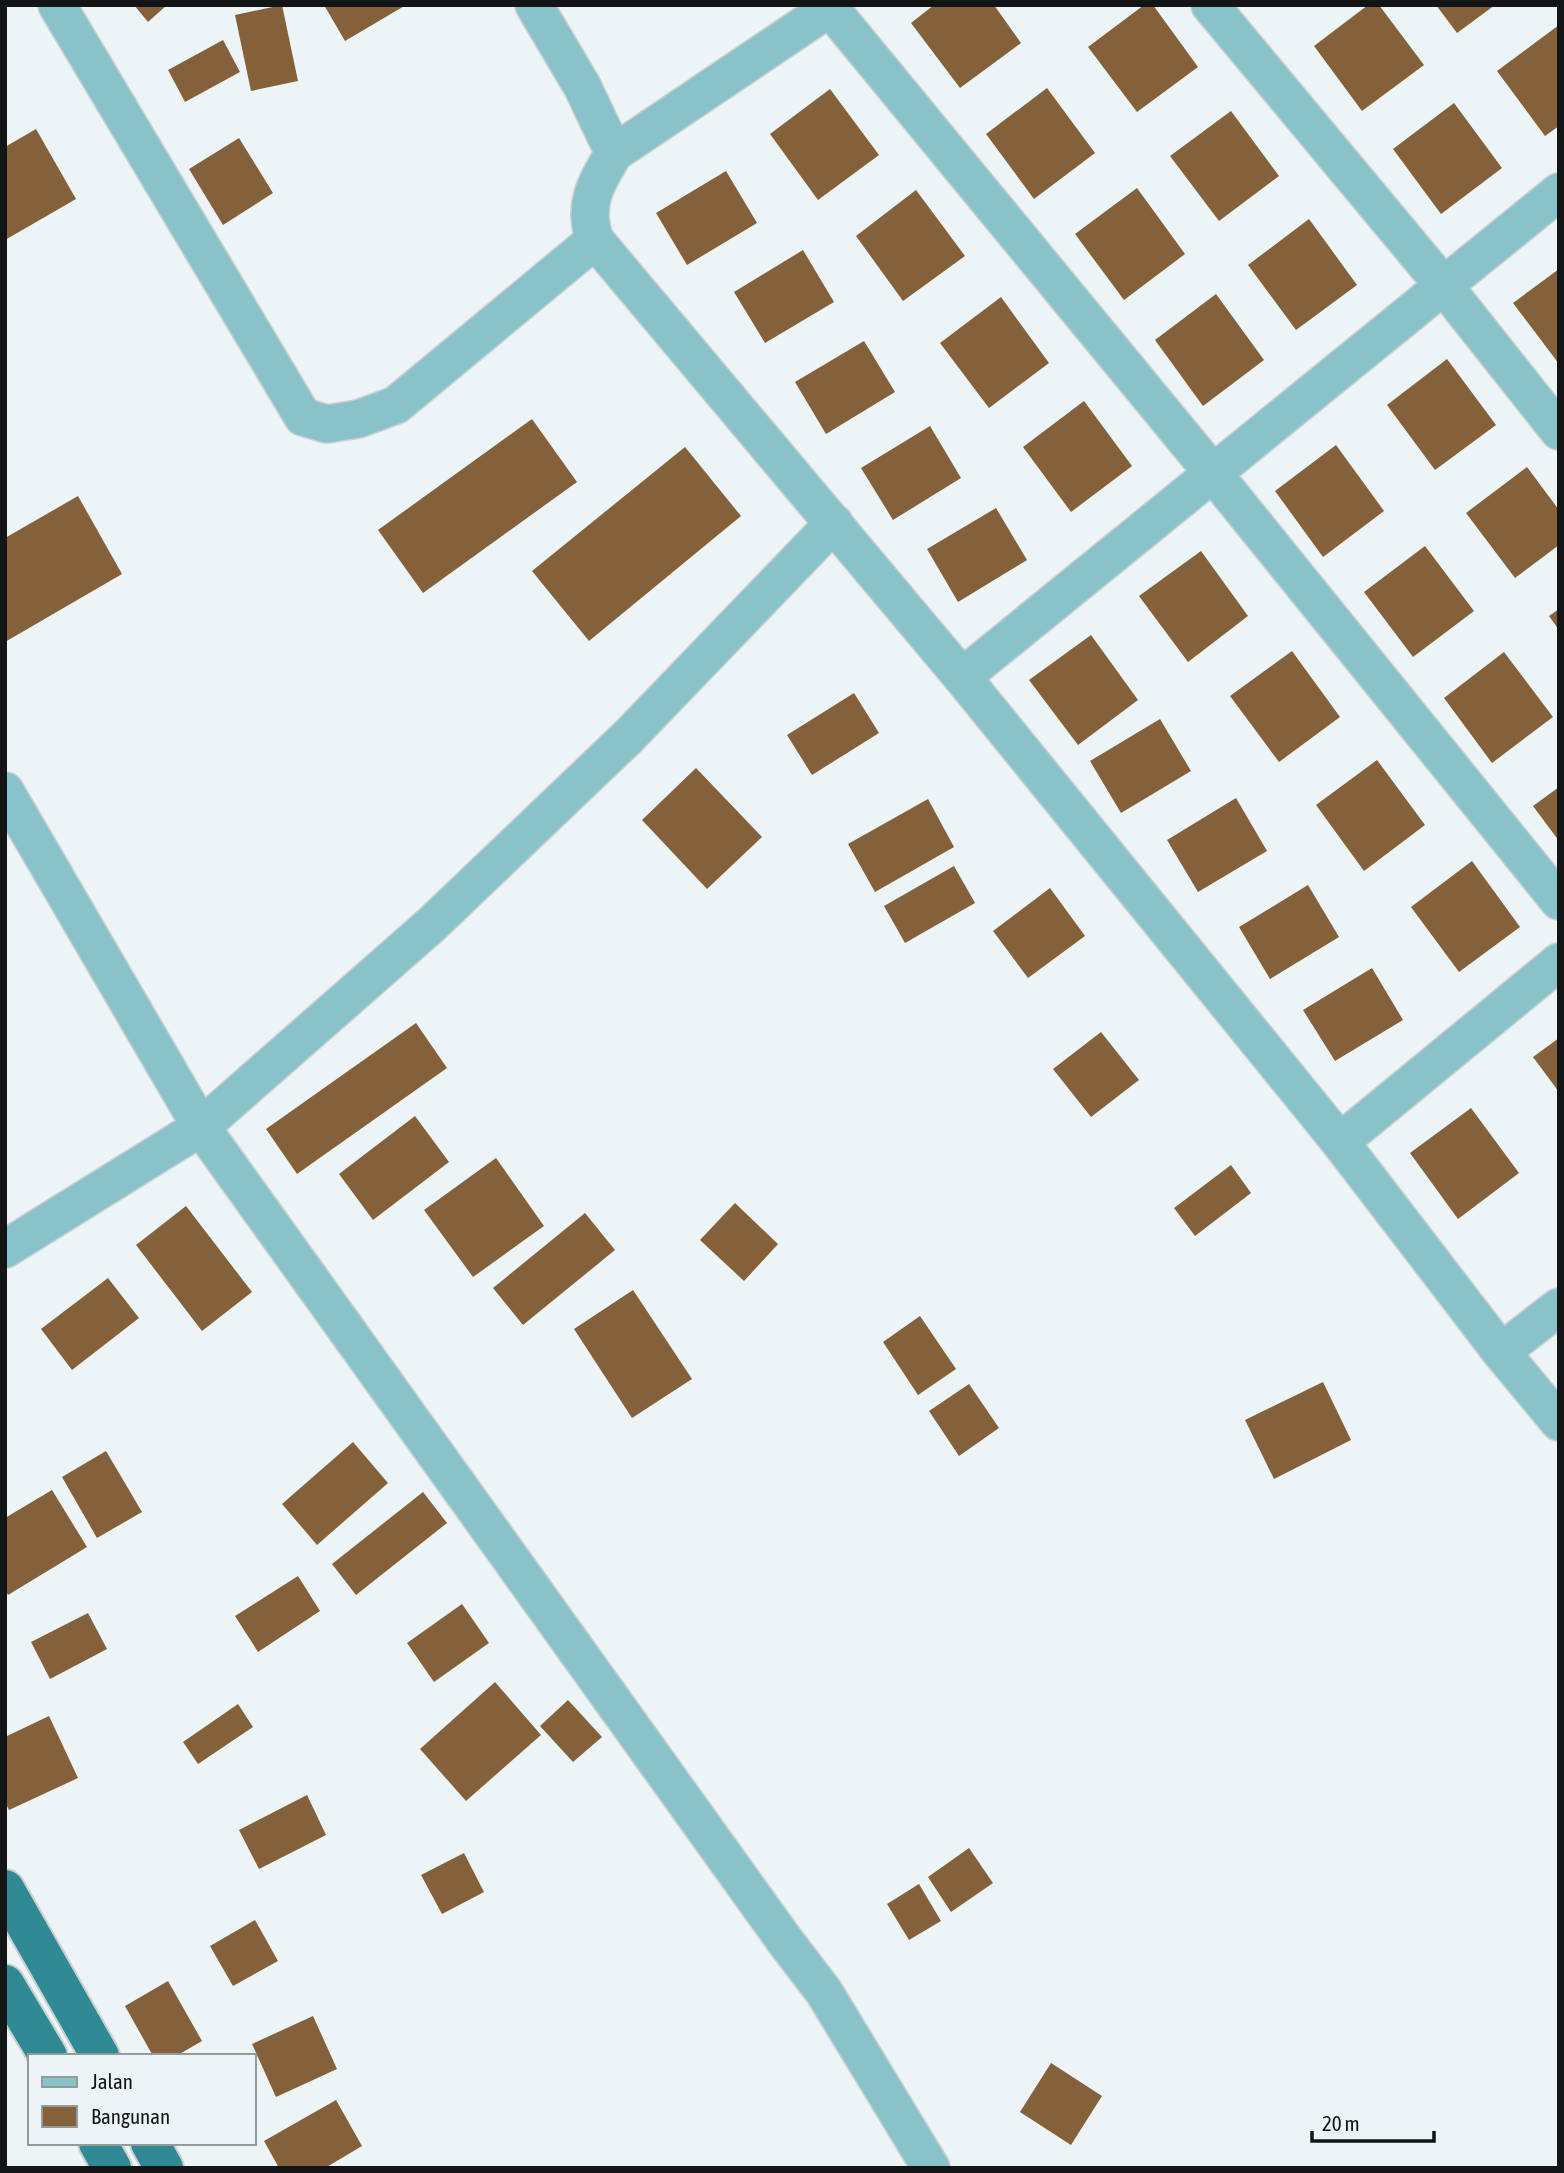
<svg xmlns="http://www.w3.org/2000/svg" width="1564" height="2173" font-family="'Asap Condensed',sans-serif">
<style>
.building{fill:#84613a}
.lines{fill:none;stroke-linecap:round;stroke-linejoin:round}
.minor-casing{stroke:#c9d0d1;stroke-width:40}
.trunk-casing{stroke:#c9d0d1;stroke-width:42}
.minor{stroke:#8ac2ca;stroke-width:37}
.trunk{stroke:#308a95;stroke-width:38}
</style>
<rect width="100%" height="100%" fill="#ecf4f5"/>
<!-- building -->
<g class="building">
<polygon points="134,5 167,5 148,22"/>
<polygon points="282,5 298,81 251,91 235,15"/>
<polygon points="324,5 406,5 345,41"/>
<polygon points="934,5 994,5 1021,43 960,88 911,23"/>
<polygon points="1144,5 1153,5 1198,67 1137,112 1088,47"/>
<polygon points="1368,5 1379,5 1424,65 1362,111 1314,46"/>
<polygon points="1436,5 1495,5 1457,33"/>
<polygon points="1559,25 1559,126 1545,136 1497,71"/>
<polygon points="223,40 240,72 185,102 168,70"/>
<polygon points="1047,88 1095,153 1034,199 986,134"/>
<polygon points="830,89 879,155 818,200 770,134"/>
<polygon points="1454,103 1502,168 1441,214 1393,149"/>
<polygon points="1231,111 1279,176 1219,221 1170,156"/>
<polygon points="36,129 76,199 5,240 5,147"/>
<polygon points="239,138 273,193 223,225 189,169"/>
<polygon points="726,171 757,223 687,265 656,213"/>
<polygon points="1137,188 1185,254 1124,300 1075,234"/>
<polygon points="916,190 965,256 903,301 856,236"/>
<polygon points="1309,219 1357,285 1296,330 1248,265"/>
<polygon points="803,250 834,302 765,343 734,292"/>
<polygon points="1559,269 1559,364 1513,303"/>
<polygon points="1216,294 1264,360 1203,406 1155,340"/>
<polygon points="1001,297 1049,363 989,408 940,343"/>
<polygon points="864,341 895,392 826,434 795,382"/>
<polygon points="1447,359 1496,425 1435,470 1387,405"/>
<polygon points="1084,401 1132,466 1071,512 1023,447"/>
<polygon points="532,419 577,482 423,593 378,530"/>
<polygon points="930,426 961,478 893,520 861,468"/>
<polygon points="1336,445 1384,511 1323,557 1275,491"/>
<polygon points="685,447 741,516 589,641 532,571"/>
<polygon points="1527,467 1559,510 1559,545 1515,578 1466,513"/>
<polygon points="78,496 122,574 5,642 5,538"/>
<polygon points="996,508 1027,560 958,602 927,549"/>
<polygon points="1425,546 1474,611 1413,657 1364,592"/>
<polygon points="1201,551 1248,616 1188,662 1139,596"/>
<polygon points="1559,609 1559,630 1549,616"/>
<polygon points="1091,635 1138,700 1078,745 1029,680"/>
<polygon points="1292,651 1340,717 1279,762 1230,696"/>
<polygon points="1504,652 1553,717 1492,763 1444,698"/>
<polygon points="854,693 879,733 812,775 787,735"/>
<polygon points="1160,719 1191,771 1121,813 1090,761"/>
<polygon points="1377,760 1425,825 1364,871 1316,805"/>
<polygon points="696,768 762,837 707,889 642,820"/>
<polygon points="1559,787 1559,841 1533,806"/>
<polygon points="1236,798 1267,851 1198,892 1167,840"/>
<polygon points="928,799 954,847 875,892 848,844"/>
<polygon points="1472,861 1520,927 1459,972 1411,907"/>
<polygon points="954,866 975,903 905,943 884,906"/>
<polygon points="1308,885 1339,937 1270,979 1239,927"/>
<polygon points="1050,888 1085,936 1028,978 993,931"/>
<polygon points="1372,968 1403,1020 1335,1061 1303,1010"/>
<polygon points="416,1023 447,1068 297,1174 266,1129"/>
<polygon points="1101,1032 1139,1080 1091,1117 1053,1069"/>
<polygon points="1559,1038 1559,1092 1533,1057"/>
<polygon points="1471,1108 1519,1173 1458,1219 1410,1153"/>
<polygon points="415,1116 449,1162 373,1220 339,1174"/>
<polygon points="496,1158 544,1226 473,1277 424,1210"/>
<polygon points="1231,1165 1251,1193 1195,1236 1174,1208"/>
<polygon points="735,1203 778,1244 744,1281 700,1240"/>
<polygon points="186,1206 252,1292 202,1331 136,1245"/>
<polygon points="585,1213 615,1250 523,1325 493,1288"/>
<polygon points="108,1278 139,1318 72,1370 41,1329"/>
<polygon points="633,1290 692,1379 632,1418 574,1329"/>
<polygon points="920,1316 956,1369 918,1395 883,1342"/>
<polygon points="1323,1382 1351,1440 1274,1479 1245,1420"/>
<polygon points="969,1384 999,1428 959,1456 929,1411"/>
<polygon points="353,1442 388,1483 317,1545 282,1504"/>
<polygon points="106,1451 142,1512 97,1538 62,1477"/>
<polygon points="52,1490 87,1547 8,1595 5,1590 5,1518"/>
<polygon points="423,1492 447,1523 356,1595 332,1564"/>
<polygon points="298,1576 320,1611 258,1652 235,1616"/>
<polygon points="462,1604 489,1643 434,1682 407,1643"/>
<polygon points="88,1613 107,1649 50,1679 31,1642"/>
<polygon points="495,1682 541,1735 466,1801 420,1749"/>
<polygon points="568,1700 602,1737 573,1762 540,1726"/>
<polygon points="238,1704 253,1727 198,1764 183,1742"/>
<polygon points="49,1716 78,1778 9,1810 5,1802 5,1737"/>
<polygon points="307,1795 326,1835 259,1869 239,1830"/>
<polygon points="969,1848 993,1883 951,1912 928,1877"/>
<polygon points="464,1853 484,1892 442,1914 421,1875"/>
<polygon points="919,1884 941,1921 909,1940 887,1904"/>
<polygon points="255,1920 278,1961 233,1986 210,1946"/>
<polygon points="168,1981 202,2041 176,2056 153,2056 125,2006"/>
<polygon points="313,2016 337,2069 276,2097 252,2044"/>
<polygon points="1051,2063 1102,2096 1071,2145 1020,2112"/>
<polygon points="336,2100 362,2146 325,2168 279,2168 264,2141"/>
</g>
<g class="lines">
<!-- minor casing -->
<g class="minor-casing">
<g id="minor">
<polyline points="57,5 303,417 327,424 358,419 396,405 595,240"/>
<polyline points="534,5 582,86 614,153"/>
<path d="M834,5L614,153C596,183 582,205 595,240L962,677L1340,1142L1501,1352L1559,1422"/>
<polyline points="1210,5 1444,286 1559,431"/>
<polyline points="830,8 1212,472 1559,901"/>
<polyline points="962,677 1559,192"/>
<polyline points="5,791 201,1127 785,1941 824,1992 931,2168"/>
<polyline points="1340,1142 1559,962"/>
<polyline points="5,1249 201,1127 431,925 629,736 834,523"/>
<polyline points="1501,1352 1559,1307"/>
</g>
</g>
<!-- trunk casing -->
<g class="trunk-casing">
<g id="trunk">
<polyline points="5,1889 100,2056"/>
<polyline points="5,1984 48,2056"/>
<polyline points="98,2143 112,2168"/>
<polyline points="150,2143 164,2168"/>
</g>
</g>
<!-- minor -->
<use href="#minor" class="minor"/>
<!-- trunk -->
<use href="#trunk" class="trunk"/>
</g>
<!-- border -->
<rect width="1564" height="2173" fill="none" stroke="#121415" stroke-width="14"/>
<!-- legend -->
<rect x="28" y="2054" width="228" height="91" fill="#ecf4f5" stroke="#959a9b" stroke-width="2"/>
<rect x="42" y="2077" width="35" height="10" fill="#8ac2ca" stroke="#959a9b" stroke-width="2"/>
<text x="91" y="2089" font-size="21" fill="#121415">Jalan</text>
<rect x="42" y="2106" width="35" height="21" fill="#84613a" stroke="#959a9b" stroke-width="2"/>
<text x="91" y="2124" font-size="21" fill="#121415">Bangunan</text>
<!-- scale -->
<path d="M1312 2131v10h122v-10" fill="none" stroke="#121415" stroke-width="3.5"/>
<text x="1322" y="2131" font-size="21" fill="#121415" stroke="#ecf4f5" stroke-width="5" paint-order="stroke">20 m</text>
</svg>
